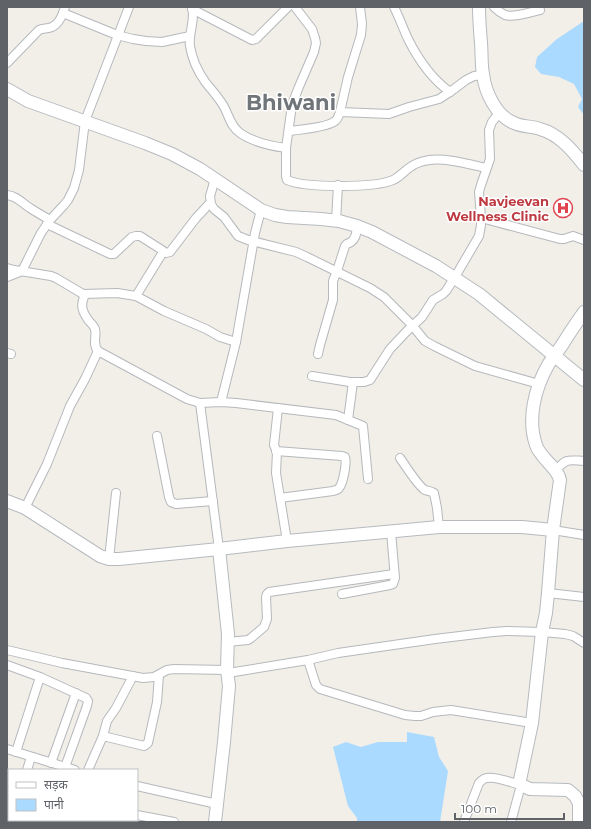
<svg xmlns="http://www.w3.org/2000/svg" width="591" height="829" font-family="Montserrat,'Noto Sans Devanagari',sans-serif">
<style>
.water{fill:#aadaff}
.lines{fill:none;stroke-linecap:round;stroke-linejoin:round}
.street-casing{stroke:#b5b8bc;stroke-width:10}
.secondary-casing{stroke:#b6babf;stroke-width:14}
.street{stroke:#fff;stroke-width:8}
.secondary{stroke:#fff;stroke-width:12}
.labels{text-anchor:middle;stroke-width:3;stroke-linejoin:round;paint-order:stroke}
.health-label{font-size:13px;font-weight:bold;fill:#be3a42;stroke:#fff;text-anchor:end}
.town-label{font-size:21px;font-weight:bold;fill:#70757a;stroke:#fff}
</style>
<rect width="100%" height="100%" fill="#f1efe8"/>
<!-- water -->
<g class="water">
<polygon points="584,21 584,115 578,107 582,99 574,84 559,77 541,74 535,67 537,57 557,39"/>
<polygon points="407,732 434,737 439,757 448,771 440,822 357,822 357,818 348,806 333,747 346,742 361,747 378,742 407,742"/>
</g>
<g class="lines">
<!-- street casing -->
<g class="street-casing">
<g id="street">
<path d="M192,7C196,20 188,33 190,46C192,59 198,72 206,83C212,90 218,97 223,105C229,115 230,126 240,133C253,142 271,146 286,148"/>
<path d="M295,7L312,29L315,38L316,43L314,52L298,89L292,105L286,148V176L287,180C305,188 375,188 393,180C400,177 405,170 412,166C417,162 424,161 429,160C448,158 468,164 486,168"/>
<path d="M394,7C399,17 403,28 408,39C418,59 432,79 450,92"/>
<path d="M494,7C497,10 501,13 505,15C513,18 531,12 540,10"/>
<polyline points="192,9 252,40 256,39 288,7"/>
<polyline points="63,13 117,35 133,39 146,41 162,42 190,36"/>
<path d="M7,63L39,30C43,28 47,29 52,27C59,24 63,14 65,7"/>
<polyline points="340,112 389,114 409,107 439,99 450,92 466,80 474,76 483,75"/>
<path d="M289,131C299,130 328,127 335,121C338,119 339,115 340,112L348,77L361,35L362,24L360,7"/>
<polyline points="215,179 210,196 211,204 214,209 224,217 238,236 248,240 296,252 307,257 370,288 384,297 412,325 425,341 434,346 475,366 539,384"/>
<path d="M7,195C17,196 22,203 30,208C36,212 43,216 50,220"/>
<polyline points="481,218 560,239 564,239 573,236 584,240"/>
<polyline points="336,221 338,185"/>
<polyline points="47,224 110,254 114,254 132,237 136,236 140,236 162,250 163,252 136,296"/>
<polyline points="163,251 166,253 170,252 196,218 210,203"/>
<polyline points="7,268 14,270 51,276 56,278 83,294 117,293 136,296 164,311 206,329 220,337 236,342"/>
<polyline points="7,277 22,271 41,233 50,220 64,205 68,200 74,188 79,170 85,121 129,7"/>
<path d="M83,294L84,297C80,306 83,313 89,321C91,323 94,326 95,329C97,337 92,344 98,351L187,399L200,403L221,402L236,403L336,415L363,426L368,479"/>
<polyline points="7,353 11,354"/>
<path d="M318,354L320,345L333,300V281L337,271L345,246C350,241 345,246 351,242C357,238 356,232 357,226"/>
<polyline points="312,376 350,382 364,382 370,380 390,349 407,331 422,317 433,300 443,294 446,291 455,277 479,236 481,225 481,218 479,192 481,185 490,159 489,130 492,122 499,113"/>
<polyline points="221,402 236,342 255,233 261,210"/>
<polyline points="200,403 219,549"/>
<polyline points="278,408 274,445 277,452 276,473 287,541"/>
<polyline points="348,420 353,382"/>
<polyline points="157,436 169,497 171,502 176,504 213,501"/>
<path d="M276,451L342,456L345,457C347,463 343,484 339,488C338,490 336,490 333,491L280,498"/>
<path d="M400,458C405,465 418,486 425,490C428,491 431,491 434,493L437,508L439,527"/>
<path d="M555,471C567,458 567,460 584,461"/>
<polyline points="25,508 47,464 70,406 85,379 98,351"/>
<polyline points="553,530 584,535"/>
<polyline points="109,559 116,493"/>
<polyline points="548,593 584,597"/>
<polyline points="342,594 390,585 393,584 395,578 391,532"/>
<polyline points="228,642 248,640 251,638 264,627 267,619 266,597 267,594 269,592 394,574"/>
<polyline points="7,650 62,663 143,678 154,677 167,670 174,669 227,670"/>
<polyline points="308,660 316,685 320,689 405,715 415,716 421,716 433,712 451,710 532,723"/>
<polyline points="7,665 40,677 86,698 88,701 87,706 64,770"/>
<polyline points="228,673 308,660 338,653 435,639 493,632 507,631 542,632 565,634 573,636 584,643"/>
<polyline points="103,736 140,745 144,746 148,743 157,702 159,675"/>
<polyline points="7,749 75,770"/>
<polyline points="16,752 40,677"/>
<polyline points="51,763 76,693"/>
<polyline points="27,770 31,757"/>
<polyline points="88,770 103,736 107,721 116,708 133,676"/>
<polyline points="137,786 217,804"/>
<polyline points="137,815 174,822"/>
<polyline points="10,822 11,820"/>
<polyline points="51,822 51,820"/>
<polyline points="64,822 71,820"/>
<path d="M464,822L479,783C481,781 484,778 487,778C496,776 512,783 521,785L511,822"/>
</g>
</g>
<!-- secondary casing -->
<g class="secondary-casing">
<g id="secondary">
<path d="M479,7C479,19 480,31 481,43C482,54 481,64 483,74C485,92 496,116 514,123C522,127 532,126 540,129C559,134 573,151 584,165"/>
<polyline points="7,89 28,101 145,143 172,154 200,169 261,210 275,215 287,217 321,219 339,221 357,226 372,232 436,266 479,294 584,380"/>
<polyline points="7,501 25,508 100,556 109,559 119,559 219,549 287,541 439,527 522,527 553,530"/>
<polyline points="215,822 224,742 229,686 227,670 228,634 219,549"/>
<path d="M579,822V803L575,796L568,790L530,789L521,785L520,780L532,723L542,632L546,613L548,593L553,530L560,480C558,468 540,458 536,445C527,419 535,388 548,365C553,357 559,350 564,342C570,332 577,322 584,312"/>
</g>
</g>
<!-- street -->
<use href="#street" class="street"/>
<!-- secondary -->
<use href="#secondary" class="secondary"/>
</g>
<!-- icons -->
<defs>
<g id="hospital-ring" transform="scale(1)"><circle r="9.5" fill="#fff" stroke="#e0444e" stroke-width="1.5"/><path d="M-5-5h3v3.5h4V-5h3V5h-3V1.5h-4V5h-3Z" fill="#e0444e"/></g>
</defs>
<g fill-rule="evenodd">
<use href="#hospital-ring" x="563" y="208"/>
</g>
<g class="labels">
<!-- health labels -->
<g class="health-label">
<text x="549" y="206">Navjeevan<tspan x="549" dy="15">Wellness Clinic</tspan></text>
</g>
<!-- town labels -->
<g class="town-label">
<text x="291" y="110">Bhiwani</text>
</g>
</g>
<!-- border -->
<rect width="591" height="829" fill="none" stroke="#5f6368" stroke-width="16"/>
<!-- legend -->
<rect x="8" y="769" width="130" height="52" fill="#ffffff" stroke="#bfc1c3"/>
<rect x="16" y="782" width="20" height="6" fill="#ffffff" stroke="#bfc1c3"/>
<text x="44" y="789" font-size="12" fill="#5f6368">सड़क</text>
<rect x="16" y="799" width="20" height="12" fill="#aadaff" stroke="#bfc1c3"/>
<text x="44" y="809" font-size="12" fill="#5f6368">पानी</text>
<!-- scale -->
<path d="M455 813v6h109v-6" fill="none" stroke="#5f6368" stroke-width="2"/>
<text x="461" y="813" font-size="12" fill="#5f6368" stroke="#ffffff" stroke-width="3" paint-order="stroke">100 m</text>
</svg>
